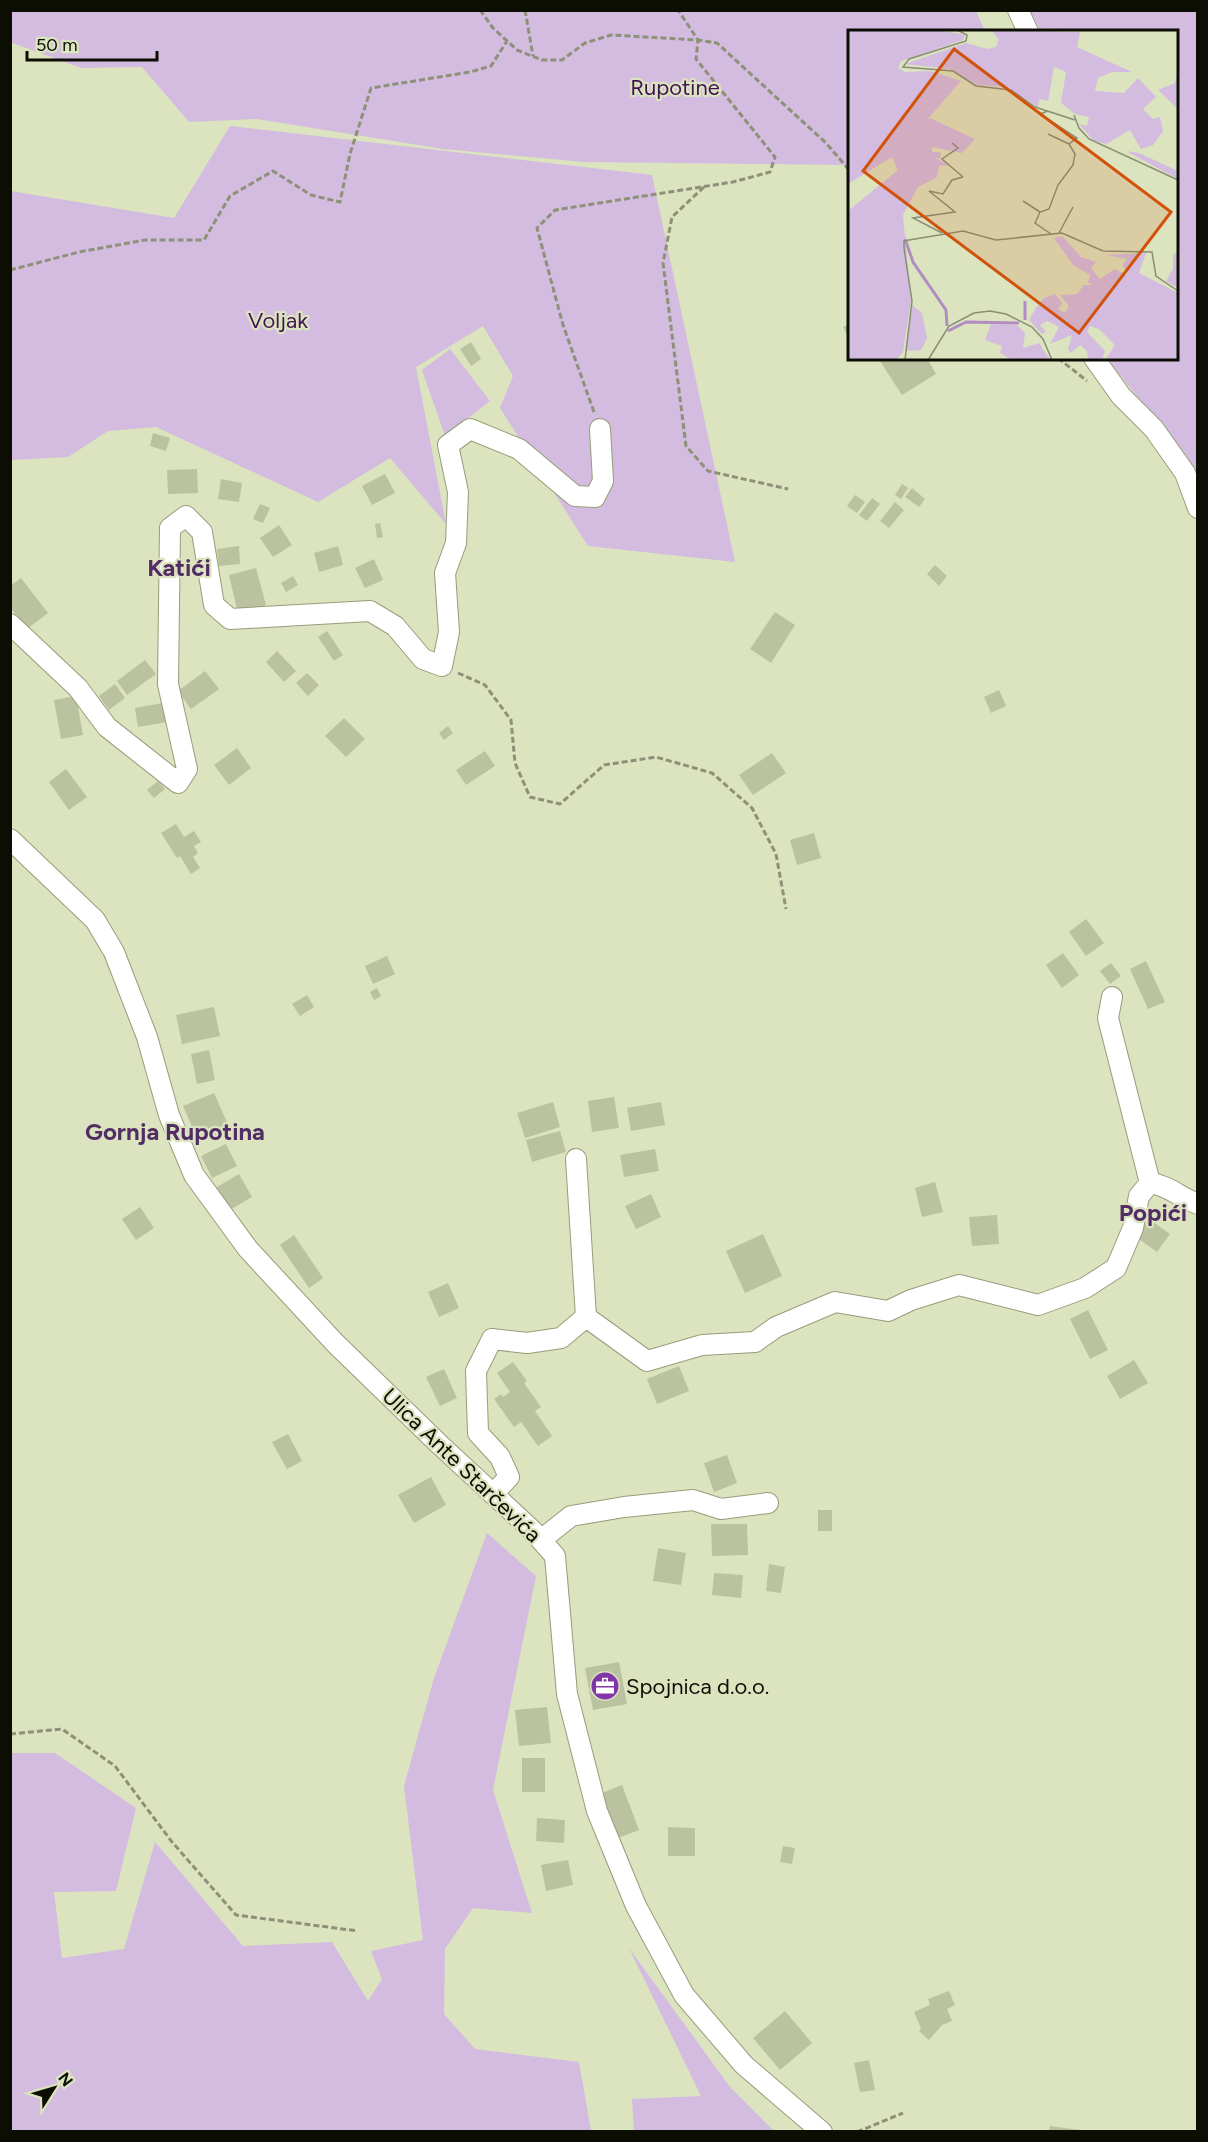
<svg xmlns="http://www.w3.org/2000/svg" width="1208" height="2142" font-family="Figtree,sans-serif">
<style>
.green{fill:#d3bce0}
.building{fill:#bbc29f}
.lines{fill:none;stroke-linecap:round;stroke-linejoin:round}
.minor-casing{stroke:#979d7b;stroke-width:22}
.path{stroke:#8c9177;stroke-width:3;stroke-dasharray:6 3;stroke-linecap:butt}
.minor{stroke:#fff;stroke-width:20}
.labels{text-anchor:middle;stroke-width:4.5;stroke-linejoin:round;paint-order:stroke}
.park-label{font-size:22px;fill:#411355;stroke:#dce3bf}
.street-label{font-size:22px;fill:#0c0e04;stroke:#dce3bf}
.poi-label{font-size:22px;fill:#0c0e04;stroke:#dce3bf;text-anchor:start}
.neighbourhood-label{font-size:24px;font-weight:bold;fill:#522d65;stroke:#dce3bf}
.inset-river{fill:none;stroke:#b08dc3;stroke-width:3}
.inset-road{fill:none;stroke:#898e74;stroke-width:1.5}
.view{fill:#d2520b;fill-opacity:0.15;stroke:#d2520b;stroke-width:3}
.inset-edge{fill:none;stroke:#0c0e04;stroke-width:3}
</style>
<rect width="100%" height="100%" fill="#dce3bf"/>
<!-- green -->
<g class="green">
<polygon points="976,11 985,31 850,32 849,165 584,162 443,149 257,119 189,122 142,67 81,68 10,42 11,10"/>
<polygon points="1030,11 1197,11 1197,482 1148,410 1107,359 1176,358 1176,32 1040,31"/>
<polygon points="230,126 652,175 735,562 588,546 500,408 513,376 483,326 416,367 446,524 390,458 318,502 156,427 108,431 68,457 11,460 11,191 174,218"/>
<polygon points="450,349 490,401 445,436 422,370"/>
<polygon points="487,1533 536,1576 493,1790 532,1913 473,1908 445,1949 444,2014 475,2049 579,2062 591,2131 11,2131 11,1753 55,1753 136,1808 116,1891 54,1892 62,1958 124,1949 155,1842 243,1946 332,1942 368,2001 382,1979 371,1951 423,1940 404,1786 434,1678"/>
<polygon points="629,1948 730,2087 774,2131 634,2131 632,2099 701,2096"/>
</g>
<!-- building -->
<g class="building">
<polygon points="850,323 850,340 843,327"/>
<polygon points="471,342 481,359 471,366 460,349"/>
<polygon points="878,358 908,358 909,360 912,358 927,358 936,374 902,395"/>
<polygon points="153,433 170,438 166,451 150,446"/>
<polygon points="197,469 198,493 168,494 167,470"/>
<polygon points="385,474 395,493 372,505 362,486"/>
<polygon points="221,479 242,483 239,502 218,499"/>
<polygon points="902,484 908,488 901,499 895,495"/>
<polygon points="912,488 925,499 919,507 905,497"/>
<polygon points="855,495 865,502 857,513 847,506"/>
<polygon points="872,498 880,504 867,521 859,515"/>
<polygon points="895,502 904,510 889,528 880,521"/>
<polygon points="260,504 270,508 263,523 253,519"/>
<polygon points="380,523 383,537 377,538 375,524"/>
<polygon points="279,525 292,545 273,557 260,538"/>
<polygon points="239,546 240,564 219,566 217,549"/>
<polygon points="338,546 343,565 319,572 314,553"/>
<polygon points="374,559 383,580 365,588 355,568"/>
<polygon points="935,565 947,576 939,586 927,574"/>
<polygon points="256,568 266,605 238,613 229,575"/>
<polygon points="293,576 298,585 286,592 281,583"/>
<polygon points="21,578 48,613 27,629 10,607 10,586"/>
<polygon points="775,612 795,625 771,663 750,649"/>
<polygon points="327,631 343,655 334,661 318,637"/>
<polygon points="277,651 296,671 284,682 266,662"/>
<polygon points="145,660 156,674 127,695 117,681"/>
<polygon points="205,671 219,689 191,709 178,691"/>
<polygon points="307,673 319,685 308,696 296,683"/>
<polygon points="115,684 125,698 109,710 99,696"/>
<polygon points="999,690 1006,706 991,713 984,697"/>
<polygon points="76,696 83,735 61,739 54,700"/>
<polygon points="163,703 167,722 138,727 135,708"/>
<polygon points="344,718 365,739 346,757 325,736"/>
<polygon points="448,726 453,733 444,740 439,733"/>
<polygon points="237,748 251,768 229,785 214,765"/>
<polygon points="485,751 495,766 466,785 456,770"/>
<polygon points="772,753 786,773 753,795 739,775"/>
<polygon points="66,769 87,797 69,810 49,782"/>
<polygon points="158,781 165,789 154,798 147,790"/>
<polygon points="176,824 184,837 194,831 201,842 194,846 198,853 193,857 200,868 191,874 180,856 177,858 161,833"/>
<polygon points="814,833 821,858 797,865 790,840"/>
<polygon points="1086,919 1104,943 1086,956 1069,932"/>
<polygon points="1063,953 1079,975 1062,988 1046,965"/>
<polygon points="387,956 395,974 373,984 365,966"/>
<polygon points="1146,961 1165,1002 1148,1009 1130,969"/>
<polygon points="1111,963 1121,976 1110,984 1100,971"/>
<polygon points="377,988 381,996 374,1000 370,992"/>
<polygon points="307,995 314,1007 300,1016 292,1004"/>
<polygon points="214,1007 220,1036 182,1044 176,1015"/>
<polygon points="209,1050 215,1080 197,1084 191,1054"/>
<polygon points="214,1093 230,1129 199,1143 183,1106"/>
<polygon points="614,1097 619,1128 592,1132 588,1101"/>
<polygon points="553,1102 560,1127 525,1138 517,1113"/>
<polygon points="661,1102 665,1125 631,1131 627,1108"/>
<polygon points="560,1131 566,1152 532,1162 526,1140"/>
<polygon points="226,1144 237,1166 212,1178 201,1156"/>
<polygon points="655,1149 659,1171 624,1177 620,1155"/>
<polygon points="239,1174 252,1197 230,1210 217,1187"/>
<polygon points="935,1182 943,1212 922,1217 915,1188"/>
<polygon points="651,1194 661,1217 636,1229 625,1206"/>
<polygon points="140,1207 154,1228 136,1240 122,1219"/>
<polygon points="997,1215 999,1244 972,1246 969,1217"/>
<polygon points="1149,1219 1170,1234 1157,1252 1136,1237"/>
<polygon points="763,1234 782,1276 745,1293 726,1251"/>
<polygon points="294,1235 323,1278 309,1288 280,1245"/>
<polygon points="448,1283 459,1308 439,1317 428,1292"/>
<polygon points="1088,1310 1108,1350 1090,1359 1070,1319"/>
<polygon points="1134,1360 1148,1383 1120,1399 1107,1376"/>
<polygon points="513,1362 527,1381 524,1383 541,1407 535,1411 552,1436 538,1446 521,1422 514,1427 494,1399 501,1394 503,1397 510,1392 497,1373"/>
<polygon points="679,1366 689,1391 657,1404 647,1379"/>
<polygon points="444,1369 457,1398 440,1406 426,1377"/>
<polygon points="288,1434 302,1461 287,1469 272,1442"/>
<polygon points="727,1455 737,1483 714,1492 704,1463"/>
<polygon points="431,1477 446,1505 414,1523 398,1495"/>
<rect x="818" y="1510" width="14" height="21"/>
<polygon points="711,1524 747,1524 748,1555 712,1556"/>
<polygon points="658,1548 686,1553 681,1585 653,1581"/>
<polygon points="769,1564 785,1567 781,1593 766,1591"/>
<polygon points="714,1573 743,1575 741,1598 712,1595"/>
<polygon points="619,1662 627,1704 593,1710 585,1668"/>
<polygon points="547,1707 551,1743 519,1746 515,1710"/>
<rect x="522" y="1758" width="23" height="34"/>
<polygon points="622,1785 639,1830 618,1838 602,1793"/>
<polygon points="537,1818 565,1820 564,1843 536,1841"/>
<polygon points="668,1827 695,1828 695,1856 668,1856"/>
<polygon points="783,1846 795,1848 792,1864 780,1862"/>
<polygon points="568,1860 573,1885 546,1891 541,1865"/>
<polygon points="949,1991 955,2005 947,2009 952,2021 942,2025 929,2040 919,2031 921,2028 914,2012 930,2005 928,1999"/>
<polygon points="785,2011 812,2043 780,2070 753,2038"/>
<polygon points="869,2060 875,2090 860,2092 854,2063"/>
<polygon points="1050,2126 1080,2130 1080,2132 1049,2132"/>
</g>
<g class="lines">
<!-- minor casing -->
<g class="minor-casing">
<g id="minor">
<polyline points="1018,10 1028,32"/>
<polyline points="1094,358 1121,396 1154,429 1185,473 1198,508"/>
<polyline points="10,624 78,688 107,727 178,783 187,769 168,684 170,528 186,516 202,532 214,605 230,619 370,611 395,626 423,659 442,666 449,632 445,573 456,543 458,492 448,445 470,429 519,449 575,496 595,497 603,481 600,429"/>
<polyline points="10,839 95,920 114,952 147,1037 169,1115 194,1175 248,1249 335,1343 439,1444 533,1531 555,1556 567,1694 597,1811 636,1906 684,1995 744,2065 822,2132"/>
<polyline points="1112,997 1108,1018 1150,1183"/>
<polyline points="576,1159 586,1317"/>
<path d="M493,1494L509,1477L500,1457L478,1433L476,1371L492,1339L527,1343L561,1338L586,1317L647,1361L702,1345L755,1342L776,1327L835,1302L888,1311L911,1300L959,1285L1038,1305L1085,1288L1116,1268L1133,1228L1139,1196L1150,1183C1168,1185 1181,1198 1198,1204"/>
<polyline points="541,1540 571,1516 624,1507 693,1500 721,1509 768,1503"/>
</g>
</g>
<!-- path -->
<g class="path">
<polyline points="480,10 493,28 517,50 542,60 562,60 585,43 611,35 698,40 717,43 826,143 850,171"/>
<polyline points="525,10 533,56"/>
<polyline points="704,187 672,217 663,263 686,446 708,471 788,489"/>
<polyline points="10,270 79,252 145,240 204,240 230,196 273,171 311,195 340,202 350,154 371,88 470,72 491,66 507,41"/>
<polyline points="1058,358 1087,381"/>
<polyline points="594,412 563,325 537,228 555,210 733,182 770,172 775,157 696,59 698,40 678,10"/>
<polyline points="458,673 485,685 511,720 515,763 530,797 560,804 604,765 656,757 712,773 752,808 776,854 786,909"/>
<polyline points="10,1734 62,1729 115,1766 172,1842 236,1915 358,1931"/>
<polyline points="857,2132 903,2113"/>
</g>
<!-- minor -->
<use href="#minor" class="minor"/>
</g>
<!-- icons -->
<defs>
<g id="office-disc" transform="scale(1.5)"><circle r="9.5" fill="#8235a6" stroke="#dce3bf"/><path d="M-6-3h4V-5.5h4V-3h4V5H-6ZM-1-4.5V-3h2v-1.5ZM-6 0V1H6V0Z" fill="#fff"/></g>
</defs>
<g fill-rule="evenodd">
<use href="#office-disc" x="605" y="1686"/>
</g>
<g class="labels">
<!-- park labels -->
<g class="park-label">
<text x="675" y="95">Rupotine</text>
<text x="278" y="328">Voljak</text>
</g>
<!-- street labels -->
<g class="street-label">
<text transform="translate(462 1465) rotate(44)" y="8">Ulica Ante Starčevića</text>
</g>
<!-- poi labels -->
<g class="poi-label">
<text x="626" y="1694">Spojnica d.o.o.</text>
</g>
<!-- neighbourhood labels -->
<g class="neighbourhood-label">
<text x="179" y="576">Katići</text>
<text x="175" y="1140">Gornja Rupotina</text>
<text x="1153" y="1221">Popići</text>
</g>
</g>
<!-- overview -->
<g transform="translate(848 30)">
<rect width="330" height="330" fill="#dce3bf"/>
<path d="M0,0H91L117,5L115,10L53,31L50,38L57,42L82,41L113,51L77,92L82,88L127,109L114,123L84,117V122H92L93,129L85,127L101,135L91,136L89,147L70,157L55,185L63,270L55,322L48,330H0V181L50,140L44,127L0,154ZM143,0L232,2L229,17L284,42H264L250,48L247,61L276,63L290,48L308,67L295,79L305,89L312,87L315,101L305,115L293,119L282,100L258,114L246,111L231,94L239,96L241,87L227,84L213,73L218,42L206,37L200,71L191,69L190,77L158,57L129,55L101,39L57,34L118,13L139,19L148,17L151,9ZM330,39V79L310,60L327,53ZM278,121L291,123L330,141V149ZM214,206L233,227L248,232L243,238L252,249L267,239L278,245L280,241L274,236L279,229L259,225L298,223L291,243L330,263V330H257L267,315L251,299L242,296L239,302L257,321L254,330H240L239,321L232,315L223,323L220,319L224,305L202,314L211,297L199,291L192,295L198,302L194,304L181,290L188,278L196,268L207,264L214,273L210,279L217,283L221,276L212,265L229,264L236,255H244L240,252L242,245L226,236L206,208ZM330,223V258L318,251L325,239V224ZM64,275L74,283L79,308L73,320L57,321ZM143,294L169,295L177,303L175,318L191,313L202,330H164L152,323L154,316L137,310Z" fill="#d3bce0"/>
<path class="inset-river" d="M57,209L65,232L98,280L99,296M177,290V271M100,301L118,292L171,293"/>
<path class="inset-road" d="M109,0L119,5L118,11L61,29L55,37L105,41L128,56L163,60L187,77L227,90M200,81L192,84L229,108L221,114L227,124L225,135L210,155L201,179L192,182L187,193L203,204M226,85L231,98L241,109L330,150M200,104L221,114M104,113L110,118L94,129L115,147M175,171L192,182M94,203L65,188L107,182L81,161L95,164L104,150L115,147M211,203L225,177M57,330L64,271L56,218V211L61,210L115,201L148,210L214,203L255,221L304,222L308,246L330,261M80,330L101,296L126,283L142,281L158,284L184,297L195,309L204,330"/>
<path class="view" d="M106,19L323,182L231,303L15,141Z"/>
<rect width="330" height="330" class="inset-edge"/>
</g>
<!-- border -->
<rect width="1208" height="2142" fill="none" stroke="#0c0e04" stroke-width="24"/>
<!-- north arrow -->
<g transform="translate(54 2088) rotate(53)" stroke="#dce3bf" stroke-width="4.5" paint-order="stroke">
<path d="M0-4.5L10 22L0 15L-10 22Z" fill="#0c0e04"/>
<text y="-9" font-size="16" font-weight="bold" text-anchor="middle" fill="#0c0e04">N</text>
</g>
<!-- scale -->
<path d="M27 51v9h130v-9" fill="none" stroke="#0c0e04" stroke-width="3"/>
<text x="36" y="51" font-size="18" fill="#0c0e04" stroke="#dce3bf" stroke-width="4.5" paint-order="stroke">50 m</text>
</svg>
